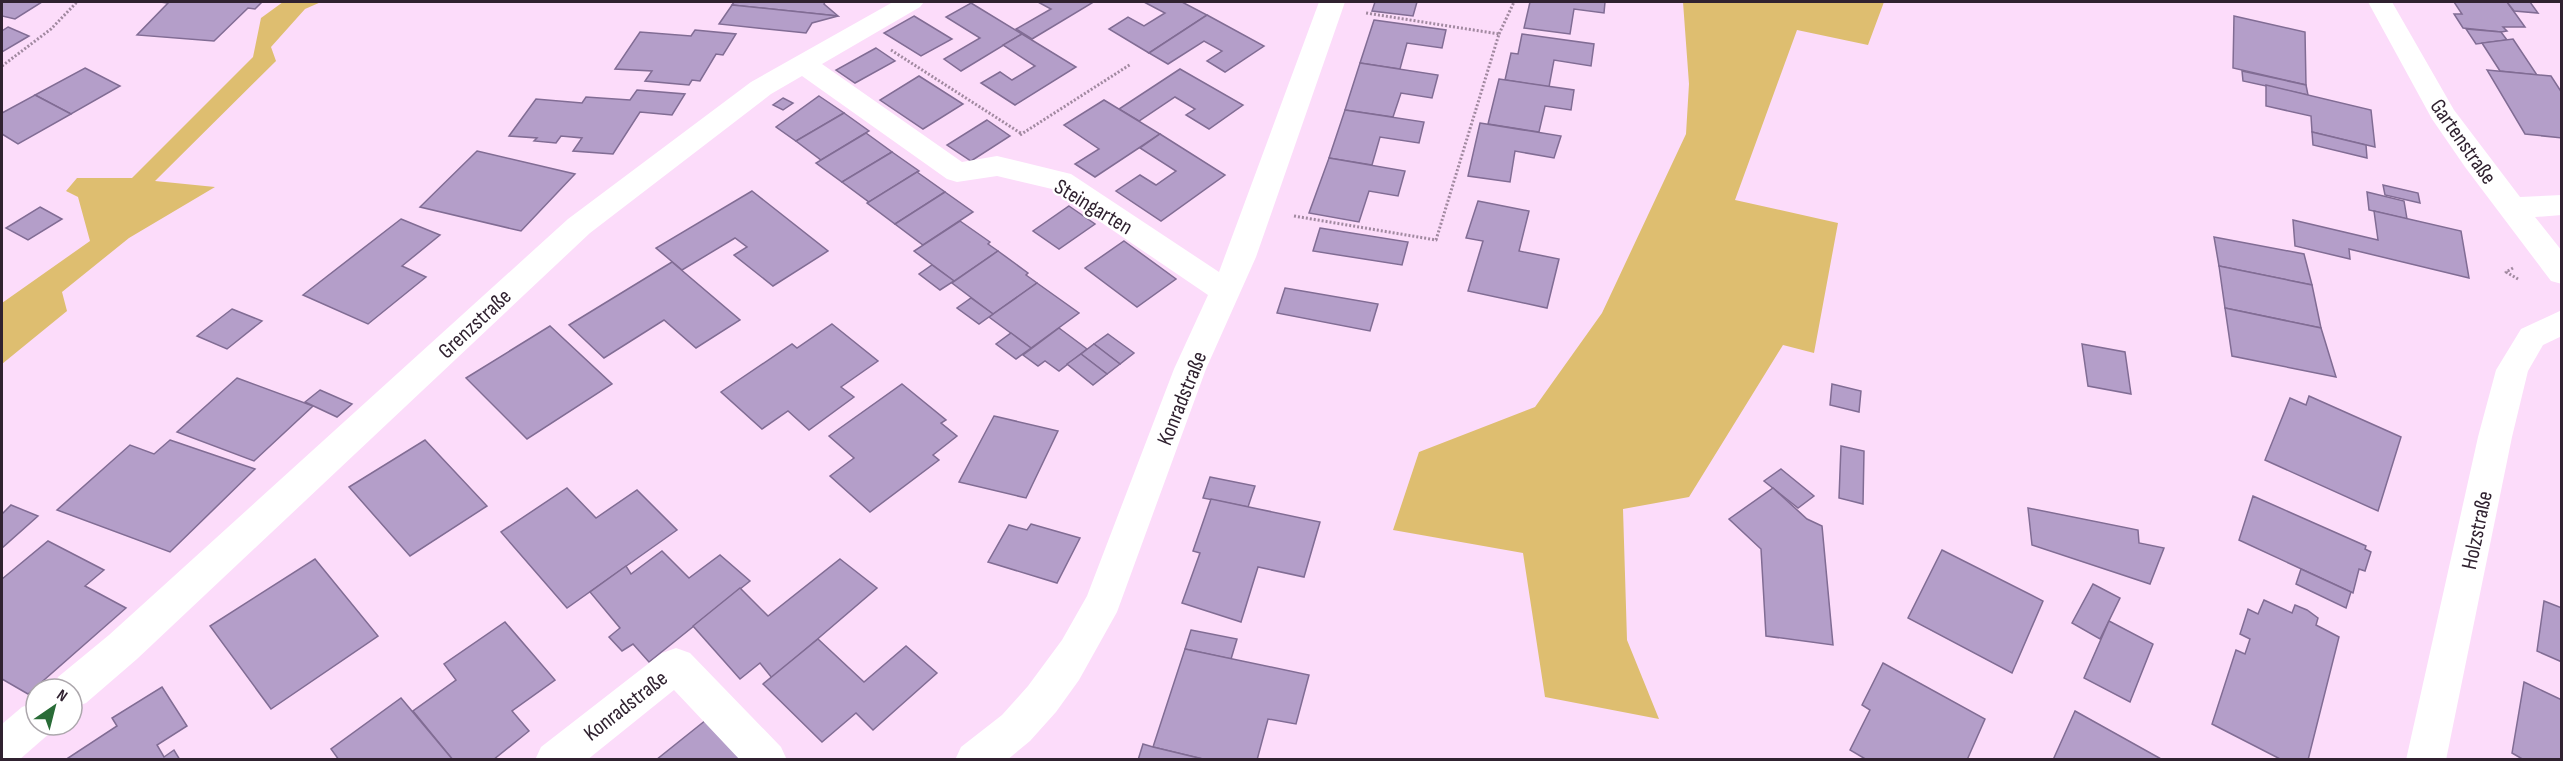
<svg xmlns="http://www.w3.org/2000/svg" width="2563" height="761" font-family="'Sofia Sans Condensed',sans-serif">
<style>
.green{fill:#debe70}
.building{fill:#b49ec9;stroke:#816c94;stroke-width:1.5}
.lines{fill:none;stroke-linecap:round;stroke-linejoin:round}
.path{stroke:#a189a0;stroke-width:3;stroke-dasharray:2 2;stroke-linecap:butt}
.minor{fill:#fff;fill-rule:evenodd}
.labels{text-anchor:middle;stroke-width:4.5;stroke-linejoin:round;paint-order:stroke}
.street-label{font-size:22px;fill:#302230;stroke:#fff}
</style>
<rect width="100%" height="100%" fill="#fcdcfa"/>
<!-- green -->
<g class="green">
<polygon points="283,2 321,2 305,9 271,47 276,61 155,181 215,187 129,238 62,292 67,311 2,364 2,303 90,241 78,197 66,191 77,178 132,178 253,57 261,18"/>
<polygon points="1683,2 1884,2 1868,45 1797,30 1735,200 1838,223 1814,353 1783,345 1689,497 1623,509 1627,640 1659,719 1545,697 1523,553 1393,530 1419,452 1535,407 1602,313 1686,134 1689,84"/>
</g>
<!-- building -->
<g class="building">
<polygon points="2,2 42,2 15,19 2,16"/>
<polygon points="160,2 262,2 255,9 248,8 214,41 137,35 168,3"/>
<polygon points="734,2 825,2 824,4 838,16 732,5"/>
<polygon points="1038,2 1089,2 1092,3 1032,39 1016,29 1051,9"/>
<polygon points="1144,2 1182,2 1207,15 1149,53 1109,29 1128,17 1144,26 1165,13"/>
<polygon points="1375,2 1417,2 1413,16 1372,11"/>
<polygon points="1530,2 1605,2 1604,13 1574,9 1570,34 1524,28"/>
<polygon points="2454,2 2507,2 2525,27 2503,27 2507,31 2501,32 2463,28 2454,14 2462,14"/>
<polygon points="2507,2 2530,2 2538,13 2514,11"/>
<polygon points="971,3 1022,34 961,71 944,59 980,38 946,17"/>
<polygon points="732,5 838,16 812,23 806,33 719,24"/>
<polygon points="1207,15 1264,46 1225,72 1207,61 1222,51 1204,41 1168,64 1149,53"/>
<polygon points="914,16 952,39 921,56 884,33"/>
<polygon points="2234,16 2305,32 2306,85 2233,68"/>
<polygon points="1374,20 1446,30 1442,48 1407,43 1400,69 1360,63"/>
<polygon points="8,27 29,36 2,52 2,31"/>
<polygon points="2466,29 2501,32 2507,40 2476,44"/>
<polygon points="695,30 736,34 723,55 716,54 700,81 692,80 689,85 645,81 652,71 615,69 640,32 691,36"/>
<polygon points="1022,34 1076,67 1015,105 981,83 1000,72 1012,80 1035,66 1003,45"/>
<polygon points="1522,34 1594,44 1591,66 1554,60 1549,87 1505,80 1511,53 1518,54"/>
<polygon points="2513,39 2537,75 2500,71 2482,43"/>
<polygon points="876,48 895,61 855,83 836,70"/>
<polygon points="1360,63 1438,75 1432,98 1401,93 1393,117 1345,110"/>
<polygon points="85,68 120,86 71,114 35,95"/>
<polygon points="1180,69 1243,105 1209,129 1186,115 1195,109 1175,97 1139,121 1119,109"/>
<polygon points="2487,70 2551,76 2562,93 2562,138 2525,134"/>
<polygon points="2242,71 2306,85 2308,95 2243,81"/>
<polygon points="919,76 963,104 923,129 880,100"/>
<polygon points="1499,79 1574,90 1571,110 1545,106 1539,132 1488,124"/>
<polygon points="2266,85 2371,110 2375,147 2312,132 2311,116 2266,106"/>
<polygon points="637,90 685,94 672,115 640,112 613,154 573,151 582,138 561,136 556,143 534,141 537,138 509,136 536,99 582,103 586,97 630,100"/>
<polygon points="35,95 71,114 18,144 2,134 2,113"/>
<polygon points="819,96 844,113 796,141 776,127"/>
<polygon points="783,98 793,103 783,110 773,105"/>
<polygon points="1104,100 1160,134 1095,177 1075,164 1099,149 1064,125"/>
<polygon points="1345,110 1424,122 1419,143 1380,137 1372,165 1329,158"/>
<polygon points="844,113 869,131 821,160 796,141"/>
<polygon points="987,120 1010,136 971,161 947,145"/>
<polygon points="1480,123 1561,136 1554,158 1515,151 1510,182 1468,176"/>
<polygon points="2312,132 2366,145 2367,158 2313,145"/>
<polygon points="866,133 892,152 842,182 816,163"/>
<polygon points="1160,134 1225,175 1161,221 1116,191 1140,175 1156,185 1176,171 1140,148"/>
<polygon points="477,151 575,174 521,231 420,207"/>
<polygon points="892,152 919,171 869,202 842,182"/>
<polygon points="1329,158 1405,171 1398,196 1369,191 1359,222 1309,213"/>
<polygon points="917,172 945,192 895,224 867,203"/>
<polygon points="2383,185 2418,193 2420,203 2385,195"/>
<polygon points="752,191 828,251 773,286 734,255 747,247 735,238 682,270 656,248"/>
<polygon points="945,192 973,212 923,245 895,224"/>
<polygon points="2367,192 2404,201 2407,219 2369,210"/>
<polygon points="1478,201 1529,211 1519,251 1559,259 1547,308 1468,291 1483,241 1466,238"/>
<polygon points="1069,206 1095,224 1059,249 1033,231"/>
<polygon points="40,207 62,219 28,240 6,228"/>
<polygon points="2374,211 2461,231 2469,278 2349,249 2350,259 2295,246 2293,220 2378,240"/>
<polygon points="401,219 440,235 402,266 426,277 368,324 303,295"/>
<polygon points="960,221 990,242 988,244 998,251 954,281 914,251"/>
<polygon points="1320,228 1408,242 1402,265 1313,251"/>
<polygon points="2214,237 2304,254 2312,285 2219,266"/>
<polygon points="1124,241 1176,279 1137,307 1085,268"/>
<polygon points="998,251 1028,273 1026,275 1037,283 993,314 952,283"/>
<polygon points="672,262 740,320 696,348 664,320 604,358 569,325"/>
<polygon points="932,265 954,281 940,290 919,274"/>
<polygon points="2219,266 2312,285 2321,328 2225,308"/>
<polygon points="1037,283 1079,313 1031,348 989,317"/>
<polygon points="1285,288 1378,304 1370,331 1277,313"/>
<polygon points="971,298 993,314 979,324 957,308"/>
<polygon points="2225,308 2321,328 2336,377 2232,356"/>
<polygon points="232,309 262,321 227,349 197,336"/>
<polygon points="832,324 878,361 841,387 854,397 809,430 788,411 762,429 721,392 792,344 797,348"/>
<polygon points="550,326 612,384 527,439 466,378"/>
<polygon points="1059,328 1087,349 1059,371 1045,361 1038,366 1023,355"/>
<polygon points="1011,333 1031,348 1016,359 996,344"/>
<polygon points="1108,334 1134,353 1120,364 1094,344"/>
<polygon points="1094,344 1120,364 1107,374 1081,354"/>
<polygon points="2082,344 2125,352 2131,394 2088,386"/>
<polygon points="1081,354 1107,374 1093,385 1067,364"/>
<polygon points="237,378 313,406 254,461 177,432"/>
<polygon points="902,384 946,420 941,423 957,436 933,455 939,460 870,512 830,476 854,458 829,436"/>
<polygon points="1832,384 1861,391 1859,412 1830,405"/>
<polygon points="320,390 352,404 337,417 305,402"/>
<polygon points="2309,396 2401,437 2378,511 2265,460 2290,398 2306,405"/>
<polygon points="994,416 1058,431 1026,498 959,482"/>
<polygon points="170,440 255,469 170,552 57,510 130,445 154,454"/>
<polygon points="425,440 487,506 410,556 349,487"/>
<polygon points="1841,446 1864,451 1863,504 1839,498"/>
<polygon points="1781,469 1814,496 1798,508 1764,481"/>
<polygon points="1210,477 1255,486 1248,507 1203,498"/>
<polygon points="567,488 596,518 637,490 677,530 567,608 501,532"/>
<polygon points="1773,488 1807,519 1822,526 1833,645 1766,636 1761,549 1729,519"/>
<polygon points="2253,496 2366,546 2365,549 2371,552 2365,571 2359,569 2353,593 2239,540"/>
<polygon points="1211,499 1320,522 1304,577 1258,567 1241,622 1182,603 1200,553 1193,551"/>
<polygon points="11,505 38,516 2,548 2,514"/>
<polygon points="2028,508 2138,530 2139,543 2164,548 2150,584 2032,545"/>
<polygon points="1031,524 1080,538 1057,583 988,562 1009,525 1027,530"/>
<polygon points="48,541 104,570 85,586 126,608 28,694 2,679 2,579"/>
<polygon points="1942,550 2043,601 2012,673 1908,618"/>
<polygon points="662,551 689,578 720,555 750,581 649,662 633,644 622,651 609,637 620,628 590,592 626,566 631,574"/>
<polygon points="315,559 378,636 271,709 210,626"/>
<polygon points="840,559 877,588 772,678 760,663 740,679 693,626 740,588 768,616"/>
<polygon points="2301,569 2351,592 2346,608 2296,584"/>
<polygon points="2093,584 2120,598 2100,639 2072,623"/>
<polygon points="2264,600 2292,613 2295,605 2307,610 2318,618 2316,625 2339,637 2308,760 2282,760 2212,724 2236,650 2245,654 2250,639 2240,634 2248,609 2258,614"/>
<polygon points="2544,601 2562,608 2562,662 2537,651"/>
<polygon points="2109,621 2153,644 2130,702 2084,678"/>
<polygon points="505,622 555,680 512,711 529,731 493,760 453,760 413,711 456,680 444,664"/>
<polygon points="1191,630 1237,639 1231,659 1185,649"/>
<polygon points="818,639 864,682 906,646 937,673 873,730 856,713 822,742 763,684"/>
<polygon points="1185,649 1309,675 1296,724 1268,719 1257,760 1207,760 1153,747"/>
<polygon points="1883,663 1985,719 1967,760 1867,760 1850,750 1870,710 1862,705"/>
<polygon points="2524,682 2562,700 2562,760 2524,760 2512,753"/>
<polygon points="162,687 187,726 157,745 164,757 174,750 180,760 65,760 117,726 112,718"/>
<polygon points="401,698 453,760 339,760 331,749"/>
<polygon points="2075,711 2163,760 2053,760"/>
<polygon points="706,720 743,760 656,760"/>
<polygon points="1143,744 1153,747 1207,760 1138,760"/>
</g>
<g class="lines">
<!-- path -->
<g class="path">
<polyline points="1499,34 1514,2"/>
<polyline points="891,50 1022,134"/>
<polyline points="2,66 51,29 77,2"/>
<polyline points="1020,135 1131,64"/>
<polyline points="1294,216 1436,240 1499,34 1366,13"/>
<polyline points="2513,268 2506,272 2518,279"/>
</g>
<!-- minor -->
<g class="minor">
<polygon points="893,2 924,2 920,7 822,64 962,162 997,156 1071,174 1219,272 1319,2 1345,2 1256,257 1206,369 1117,612 1079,680 1056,712 1030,741 1007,760 955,760 961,747 1002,715 1028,686 1062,640 1087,596 1174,369 1208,295 1052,189 997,176 957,182 947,179 802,76 771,94 590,233 137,659 86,703 72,708 72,689 53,689 58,677 109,635 568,219 751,82"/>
<polygon points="2368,2 2392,2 2454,110 2520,197 2562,195 2562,215 2535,217 2562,251 2562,284 2551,281 2465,167 2432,119"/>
<polygon points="2562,310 2562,336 2543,345 2528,371 2512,437 2446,760 2406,760 2478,437 2496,370 2521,329"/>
<polygon points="676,648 690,653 781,747 787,760 740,760 674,690 587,760 535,760 541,747 662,653"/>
<polygon points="36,702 36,725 54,725 50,733 19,760 2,760 2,724 22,707"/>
</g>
</g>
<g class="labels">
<!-- street labels -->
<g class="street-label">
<text transform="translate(2464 141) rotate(55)" y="8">Gartenstraße</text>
<text transform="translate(1094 206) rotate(31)" y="8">Steingarten</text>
<text transform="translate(474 323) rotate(-43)" y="8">Grenzstraße</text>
<text transform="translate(1181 398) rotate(-68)" y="8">Konradstraße</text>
<text transform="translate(2476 530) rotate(-78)" y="8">Holzstraße</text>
<text transform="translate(625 705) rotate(-38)" y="8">Konradstraße</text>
</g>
</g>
<!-- border -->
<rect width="2563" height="761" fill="none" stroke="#302230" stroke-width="6"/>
<!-- north arrow -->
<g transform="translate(54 707) rotate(35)"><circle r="28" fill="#ffffff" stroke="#aca7ac" stroke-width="1.5"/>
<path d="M0-4.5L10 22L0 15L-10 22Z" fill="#296c37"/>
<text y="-9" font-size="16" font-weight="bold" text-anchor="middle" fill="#302230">N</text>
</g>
</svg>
